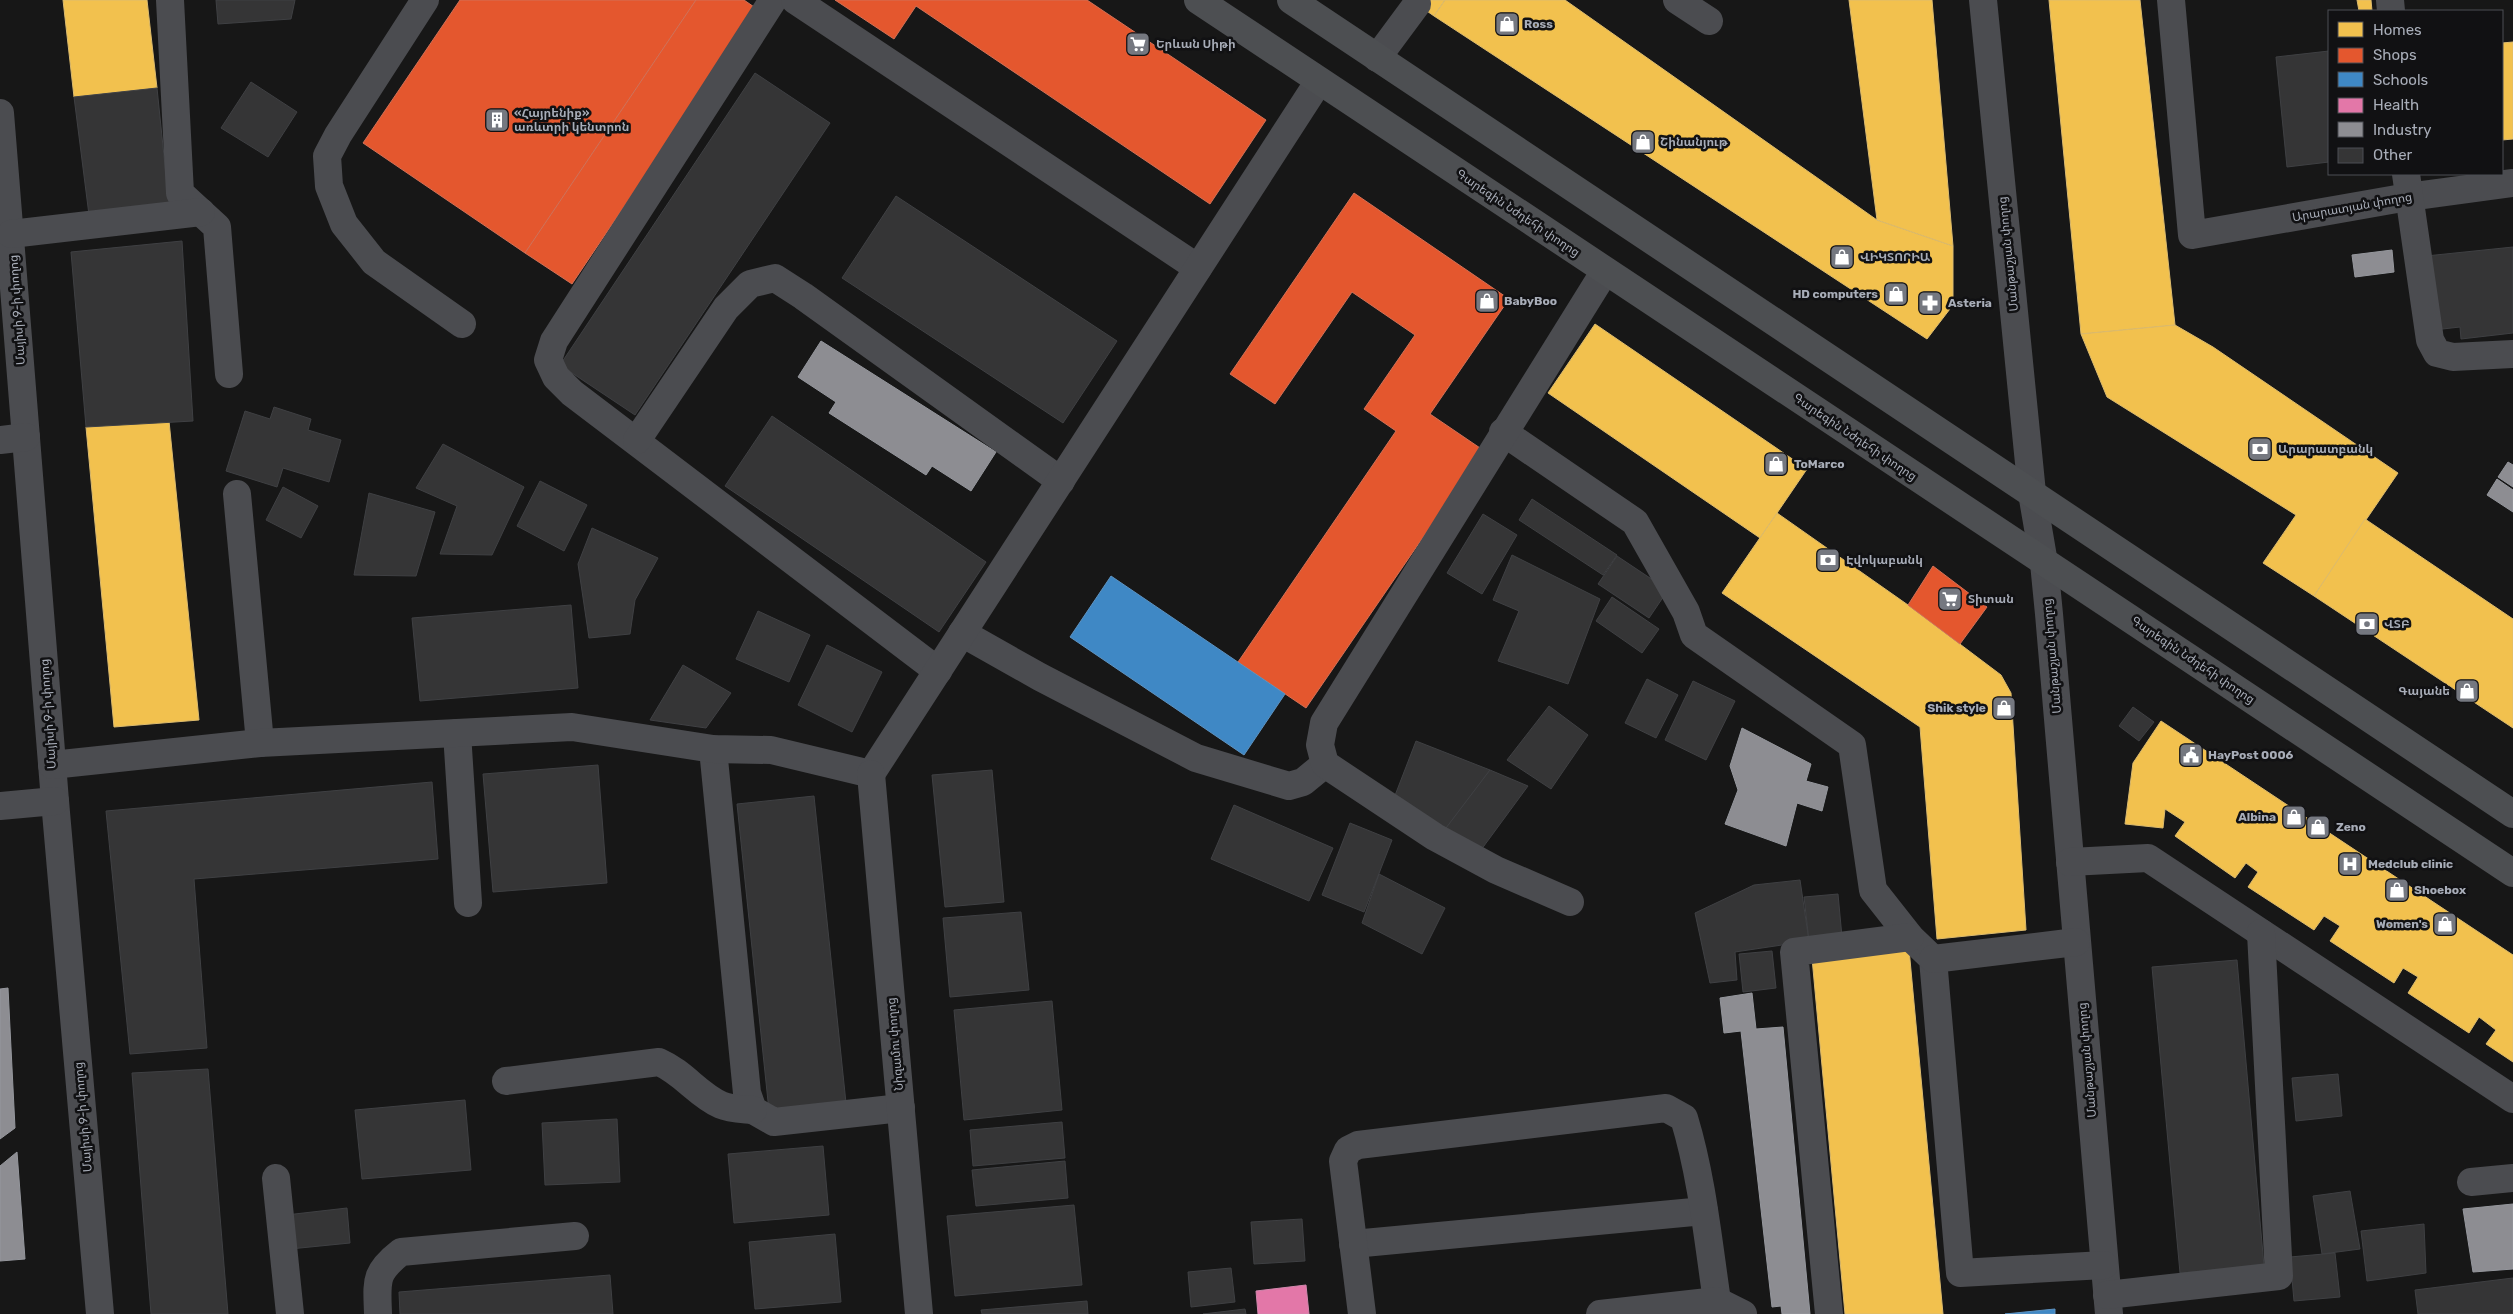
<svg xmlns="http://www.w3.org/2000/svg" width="2513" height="1314" font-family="Rubik,'Noto Sans Armenian',sans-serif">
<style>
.homes{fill:#f2c14e;stroke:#dcbb6e}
.shops{fill:#e4572e;stroke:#d27157}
.schools{fill:#3f88c5;stroke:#5e93c1}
.health{fill:#e377a8;stroke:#d187ad}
.industry{fill:#8d8d92;stroke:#95979d}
.building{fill:#353536;stroke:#3f4043}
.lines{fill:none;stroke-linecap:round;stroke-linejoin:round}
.minor{stroke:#4b4c50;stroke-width:28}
.major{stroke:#4d4f52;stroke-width:28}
.labels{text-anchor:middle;stroke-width:5;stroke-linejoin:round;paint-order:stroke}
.poi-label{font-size:12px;font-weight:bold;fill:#a8adb8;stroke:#111113;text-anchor:start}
.street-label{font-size:12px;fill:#a8adb8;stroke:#111113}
</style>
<rect width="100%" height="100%" fill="#171717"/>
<!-- homes -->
<g class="homes">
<polygon points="63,0 147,0 157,88 74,97"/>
<polygon points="1411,0 1445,0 1434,16"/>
<polygon points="1445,0 1565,0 1877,220 1953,246 1953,305 1927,339 1434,16"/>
<polygon points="1849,0 1932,0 1953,246 1877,220"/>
<polygon points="2049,0 2140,0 2175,325 2081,334"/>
<polygon points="2357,0 2371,0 2372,11 2359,11"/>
<polygon points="2513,42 2513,139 2502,140 2502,43"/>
<polygon points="1595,324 1807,469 1760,538 1548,393"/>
<polygon points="2175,325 2213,347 2398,473 2314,596 2263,563 2296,515 2107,397 2081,334"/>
<polygon points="169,421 199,720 114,727 86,427"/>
<polygon points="1777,513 1908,605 2001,675 2011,693 2026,930 1937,939 1920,727 1722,593"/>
<polygon points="2365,519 2513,619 2513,728 2314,596"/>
<polygon points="2161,721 2513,955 2513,1062 2486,1044 2496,1030 2479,1017 2469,1033 2408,993 2418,977 2403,968 2394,983 2330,941 2340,926 2324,916 2314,930 2248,887 2258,872 2246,863 2235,878 2175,836 2185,822 2165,809 2163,828 2125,824 2133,763"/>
<polygon points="1909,949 1943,1314 1845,1314 1812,958"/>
</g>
<!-- shops -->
<g class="shops">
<polygon points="460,0 696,0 525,253 363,143"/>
<polygon points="696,0 744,0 757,9 572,284 525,253"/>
<polygon points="835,0 1087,0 1266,120 1210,204 916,6 894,39"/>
<polygon points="1354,193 1509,299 1430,414 1483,450 1306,708 1238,662 1396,431 1364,409 1415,335 1352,292 1275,404 1230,374"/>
<polygon points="1933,566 1987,607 1960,644 1908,605"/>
</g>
<!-- schools -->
<g class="schools">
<polygon points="1111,576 1285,694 1244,755 1070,637"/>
<polygon points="2055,1309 2055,1314 2005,1314"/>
</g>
<!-- health -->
<polygon class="health" points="1306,1285 1309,1314 1258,1314 1256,1291"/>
<!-- industry -->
<g class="industry">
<polygon points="2392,250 2394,272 2355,277 2352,255"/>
<polygon points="821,341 996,452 971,491 932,466 926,475 829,413 836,402 798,377"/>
<polygon points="2508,462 2513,465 2513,487 2498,477"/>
<polygon points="2497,479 2513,490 2513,512 2487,495"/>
<polygon points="1742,728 1811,764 1806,781 1828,787 1822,811 1797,803 1786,846 1725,824 1738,790 1730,766"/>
<polygon points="8,988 15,1128 0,1139 0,989"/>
<polygon points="1752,993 1756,1029 1783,1027 1810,1314 1782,1314 1781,1306 1772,1307 1741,1031 1724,1033 1720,998"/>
<polygon points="17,1152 25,1259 0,1261 0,1166"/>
<polygon points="2513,1204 2513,1269 2473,1272 2463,1209"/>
</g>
<!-- building -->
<g class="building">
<polygon points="216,0 295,0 291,19 218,24"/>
<polygon points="2329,51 2329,162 2287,167 2276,57"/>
<polygon points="755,73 830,123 635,415 560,365"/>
<polygon points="251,82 297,112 268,157 221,128"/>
<polygon points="157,88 169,205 89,215 74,97"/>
<polygon points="896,196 1117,341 1063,423 842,278"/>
<polygon points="182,241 193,421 86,427 71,252"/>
<polygon points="2513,247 2513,333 2461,339 2460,327 2434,330 2426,256"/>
<polygon points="274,407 311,419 308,430 341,440 329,482 283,468 277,487 226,471 245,411 270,419"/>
<polygon points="772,416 986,562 939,632 725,486"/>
<polygon points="443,444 524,487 492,555 440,554 457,506 416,488"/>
<polygon points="540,481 587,505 564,551 517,526"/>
<polygon points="283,487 318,506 301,538 266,520"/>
<polygon points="369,493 435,512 416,576 354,575"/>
<polygon points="1532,499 1617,555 1603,575 1519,520"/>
<polygon points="1483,514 1517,535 1482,594 1447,573"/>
<polygon points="592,528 658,558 635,600 630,634 589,638 578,564"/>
<polygon points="1512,555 1600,599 1568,684 1498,661 1519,611 1493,600"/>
<polygon points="1617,556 1668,590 1649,618 1598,584"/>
<polygon points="1612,597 1659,629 1642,653 1596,621"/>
<polygon points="571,605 578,688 420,701 412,618"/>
<polygon points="758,611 810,635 789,682 736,659"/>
<polygon points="827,645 882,672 852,732 798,705"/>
<polygon points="683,665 731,693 706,728 650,720"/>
<polygon points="1647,679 1678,695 1656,738 1625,723"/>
<polygon points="1693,681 1735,701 1706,760 1665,740"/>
<polygon points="1549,706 1588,735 1551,789 1507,760"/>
<polygon points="2133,707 2154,722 2139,741 2119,726"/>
<polygon points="1416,741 1490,770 1443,832 1394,798"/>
<polygon points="598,765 607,883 493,892 483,774"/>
<polygon points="992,770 1004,902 945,907 932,775"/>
<polygon points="1490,770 1528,786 1481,850 1443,832"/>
<polygon points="432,782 438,859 194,879 207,1048 130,1054 106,811"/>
<polygon points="814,796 846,1103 769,1111 737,804"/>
<polygon points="1234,805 1333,848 1309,901 1211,859"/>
<polygon points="1350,823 1392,840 1364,912 1322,895"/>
<polygon points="1379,874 1445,908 1422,954 1362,923"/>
<polygon points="1800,880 1809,941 1735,952 1737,980 1710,983 1695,913 1754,885"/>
<polygon points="1838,894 1842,937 1809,941 1804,897"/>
<polygon points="1021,912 1029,990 950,997 943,918"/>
<polygon points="1772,951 1776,988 1743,992 1739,954"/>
<polygon points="2237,960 2264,1266 2180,1273 2152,967"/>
<polygon points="1052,1001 1062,1110 964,1120 954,1010"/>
<polygon points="208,1069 228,1314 151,1314 132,1073"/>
<polygon points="2338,1074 2342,1116 2296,1121 2292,1078"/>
<polygon points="465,1100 471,1170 362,1179 355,1110"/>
<polygon points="617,1119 620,1182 545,1185 542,1123"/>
<polygon points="1062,1122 1065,1158 973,1166 970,1130"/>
<polygon points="823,1146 829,1215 734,1223 728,1154"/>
<polygon points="1065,1161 1068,1198 976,1206 972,1170"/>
<polygon points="2350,1191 2360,1249 2322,1254 2313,1196"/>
<polygon points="1074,1205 1082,1285 955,1296 947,1216"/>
<polygon points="347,1208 350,1243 290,1249 286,1215"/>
<polygon points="1302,1219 1305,1261 1254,1264 1251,1222"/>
<polygon points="2424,1224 2426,1273 2367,1281 2361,1231"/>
<polygon points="835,1234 841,1302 755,1309 749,1242"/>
<polygon points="2335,1253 2340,1297 2294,1301 2290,1257"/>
<polygon points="1231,1268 1235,1302 1191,1307 1188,1272"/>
<polygon points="610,1275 613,1314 400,1314 399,1292"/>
<polygon points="2513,1278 2513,1314 2418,1314 2415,1290"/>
<polygon points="1087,1301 1088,1314 982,1314 981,1310"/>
<polygon points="1245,1309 1246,1314 1203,1314"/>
</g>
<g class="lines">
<!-- minor -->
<g class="minor">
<polyline points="170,0 180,193 217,227 229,374"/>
<polyline points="425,0 338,135 327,156 329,186 344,224 374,262 462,324"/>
<polyline points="773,0 554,341 548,360 556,377 572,393 938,671"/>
<polyline points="795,0 1198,268"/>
<polyline points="1677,0 1709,21"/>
<polyline points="1983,0 2032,493 2044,563 2049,614 2109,1314"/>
<polyline points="2171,0 2192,235 2408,197 2513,183"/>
<polyline points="2390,0 2391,11"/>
<polyline points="1377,58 1417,4"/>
<polyline points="0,113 55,801 100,1314"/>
<polyline points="2406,174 2430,340 2437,353 2453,357 2513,354"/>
<polyline points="11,234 201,212"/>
<polyline points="1503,432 1635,522 1686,612 1694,635 1852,745 1873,890 1910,937 1933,959 1960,1273 2104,1265"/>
<polyline points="0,440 26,437"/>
<polyline points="637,440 726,308 750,284 775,278 803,296 1061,481"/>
<polyline points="237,494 260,743"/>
<polyline points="962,633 1040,677 1196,758 1289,786 1303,782 1325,764"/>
<polyline points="457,733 468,903"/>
<polyline points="713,749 747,1093 753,1110 774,1122 901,1108"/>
<polyline points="52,765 260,743 572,727 713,749 771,750 871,774"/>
<polyline points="871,774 1319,81"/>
<polyline points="871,774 919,1314"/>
<polyline points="0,806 55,801"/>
<polyline points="2070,862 2148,858 2513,1099"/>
<polyline points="1570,902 1496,870 1435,837 1325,764 1320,745 1324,723 1605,271"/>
<polyline points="1933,959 2076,942"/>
<path d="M506,1081L659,1062C684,1073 698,1095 721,1105C730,1109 743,1109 753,1110"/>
<polyline points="276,1178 290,1314"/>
<polyline points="2471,1182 2513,1178"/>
<polyline points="1353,1244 1704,1211"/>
<polyline points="2107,1295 2279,1276 2261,933"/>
<path d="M378,1314C377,1281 374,1273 401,1252L575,1236"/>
<path d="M1362,1314L1343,1161L1348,1150L1358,1145L1666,1108L1684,1118C1702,1177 1708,1240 1717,1301"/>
<polyline points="1600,1314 1717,1301 1743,1314"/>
<polyline points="1829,1314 1794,952 1910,937"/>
</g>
<!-- major -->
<g class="major">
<polyline points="1198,0 2513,873"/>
<polyline points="1291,0 2513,814"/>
</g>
</g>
<!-- icons -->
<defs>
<g id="shop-square" transform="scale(1.25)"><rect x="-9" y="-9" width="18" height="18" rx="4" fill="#757880" stroke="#111113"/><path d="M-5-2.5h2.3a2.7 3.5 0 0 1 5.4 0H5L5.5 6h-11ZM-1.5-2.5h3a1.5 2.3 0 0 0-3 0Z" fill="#fff"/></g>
<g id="supermarket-square" transform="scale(1.25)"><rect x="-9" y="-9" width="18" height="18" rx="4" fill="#757880" stroke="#111113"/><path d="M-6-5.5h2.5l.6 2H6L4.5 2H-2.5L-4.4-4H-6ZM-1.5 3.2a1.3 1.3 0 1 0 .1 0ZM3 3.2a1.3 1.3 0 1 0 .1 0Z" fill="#fff"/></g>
<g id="building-square" transform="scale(1.25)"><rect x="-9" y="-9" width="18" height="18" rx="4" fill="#757880" stroke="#111113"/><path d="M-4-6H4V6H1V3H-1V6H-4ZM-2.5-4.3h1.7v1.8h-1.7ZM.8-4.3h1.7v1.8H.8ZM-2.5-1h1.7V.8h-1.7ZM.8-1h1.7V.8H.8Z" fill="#fff"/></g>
<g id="pharmacy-square" transform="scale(1.25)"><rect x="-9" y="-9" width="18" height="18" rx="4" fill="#757880" stroke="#111113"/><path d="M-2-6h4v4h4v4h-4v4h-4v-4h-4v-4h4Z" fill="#fff"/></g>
<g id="bank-square" transform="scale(1.25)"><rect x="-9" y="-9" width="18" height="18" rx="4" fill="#757880" stroke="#111113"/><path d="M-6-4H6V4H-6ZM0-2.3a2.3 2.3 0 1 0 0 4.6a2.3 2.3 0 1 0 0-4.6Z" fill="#fff"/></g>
<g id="civic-square" transform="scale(1.25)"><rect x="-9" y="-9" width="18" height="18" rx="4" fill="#757880" stroke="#111113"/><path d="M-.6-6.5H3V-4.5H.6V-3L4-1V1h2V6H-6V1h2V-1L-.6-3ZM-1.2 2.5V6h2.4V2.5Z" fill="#fff"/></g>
<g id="hospital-square" transform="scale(1.25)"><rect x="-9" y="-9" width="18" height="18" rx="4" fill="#757880" stroke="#111113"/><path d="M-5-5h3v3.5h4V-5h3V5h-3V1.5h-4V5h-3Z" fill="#fff"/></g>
</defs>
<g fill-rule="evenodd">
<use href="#shop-square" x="1507" y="24"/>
<use href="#supermarket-square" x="1138" y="44"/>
<use href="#building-square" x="497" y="120"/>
<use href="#shop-square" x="1643" y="142"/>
<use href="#shop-square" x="1842" y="257"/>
<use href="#shop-square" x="1896" y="294"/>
<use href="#shop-square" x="1487" y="301"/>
<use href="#pharmacy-square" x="1930" y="303"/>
<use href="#bank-square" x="2260" y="449"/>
<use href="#shop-square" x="1776" y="464"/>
<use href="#bank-square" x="1828" y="560"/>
<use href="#supermarket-square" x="1950" y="599"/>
<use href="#bank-square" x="2367" y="624"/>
<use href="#shop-square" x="2467" y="691"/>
<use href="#shop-square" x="2004" y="708"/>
<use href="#civic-square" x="2191" y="755"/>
<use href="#shop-square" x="2294" y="817"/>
<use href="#shop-square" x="2318" y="827"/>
<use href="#hospital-square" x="2350" y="864"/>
<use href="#shop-square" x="2397" y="890"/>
<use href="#shop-square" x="2445" y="924"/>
</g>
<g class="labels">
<!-- poi labels -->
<g class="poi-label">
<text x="1524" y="28">Ross</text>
<text x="1156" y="48">Երևան Սիթի</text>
<text x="514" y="117">«Հայրենիք»<tspan x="514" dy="14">առևտրի կենտրոն</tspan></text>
<text x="1660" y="146">Շինանյութ</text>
<text x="1860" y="261">ՎԻԿՏՈՐԻԱ</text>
<text x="1878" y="298" text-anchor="end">HD computers</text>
<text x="1504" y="305">BabyBoo</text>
<text x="1948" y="307">Asteria</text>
<text x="2278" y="453">Արարատբանկ</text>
<text x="1794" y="468">ToMarco</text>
<text x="1846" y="564">Էվոկաբանկ</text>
<text x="1968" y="603">Տիտան</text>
<text x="2384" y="628">ՎՏԲ</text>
<text x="2450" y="695" text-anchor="end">Գայանե</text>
<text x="1986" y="712" text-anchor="end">Shik style</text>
<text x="2208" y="759">HayPost 0006</text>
<text x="2276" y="821" text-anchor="end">Albina</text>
<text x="2336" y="831">Zeno</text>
<text x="2368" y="868">Medclub clinic</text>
<text x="2414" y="894">Shoebox</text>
<text x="2428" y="928" text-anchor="end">Women's</text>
</g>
<!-- street labels -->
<g class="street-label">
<text transform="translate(2352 207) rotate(-10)" y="4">Արարատյան փողոց</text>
<text transform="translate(1518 213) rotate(34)" y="4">Գարեգին Նժդեհի փողոց</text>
<text transform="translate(2008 254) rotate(-96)" y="4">Մանթաշյան փողոց</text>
<text transform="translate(17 310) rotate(-94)" y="4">Մայիսի 9-ի փողոց</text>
<text transform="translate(1855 437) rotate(34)" y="4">Գարեգին Նժդեհի փողոց</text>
<text transform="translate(2052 656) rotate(-95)" y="4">Մանթաշյան փողոց</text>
<text transform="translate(2193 660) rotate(34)" y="4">Գարեգին Նժդեհի փողոց</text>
<text transform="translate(48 714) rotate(-94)" y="4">Մայիսի 9-ի փողոց</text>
<text transform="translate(895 1044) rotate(-95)" y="4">Նիզամու փողոց</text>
<text transform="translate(2087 1060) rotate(-95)" y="4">Մանթաշյան փողոց</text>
<text transform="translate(83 1117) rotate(-95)" y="4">Մայիսի 9-ի փողոց</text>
</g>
</g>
<!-- legend -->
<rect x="2328" y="10" width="175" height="165" fill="#111113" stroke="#4d4f55"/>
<rect x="2338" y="22" width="25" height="15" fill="#f2c14e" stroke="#4d4f55"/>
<text x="2373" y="35" font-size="15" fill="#a8adb8">Homes</text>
<rect x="2338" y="48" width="25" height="15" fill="#e4572e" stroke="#4d4f55"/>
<text x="2373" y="60" font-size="15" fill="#a8adb8">Shops</text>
<rect x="2338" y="72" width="25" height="15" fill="#3f88c5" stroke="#4d4f55"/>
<text x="2373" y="85" font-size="15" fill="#a8adb8">Schools</text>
<rect x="2338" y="98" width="25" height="15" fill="#e377a8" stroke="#4d4f55"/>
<text x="2373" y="110" font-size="15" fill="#a8adb8">Health</text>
<rect x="2338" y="122" width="25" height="15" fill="#8d8d92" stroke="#4d4f55"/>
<text x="2373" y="135" font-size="15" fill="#a8adb8">Industry</text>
<rect x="2338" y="148" width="25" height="15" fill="#353536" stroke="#4d4f55"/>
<text x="2373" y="160" font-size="15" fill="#a8adb8">Other</text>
</svg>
